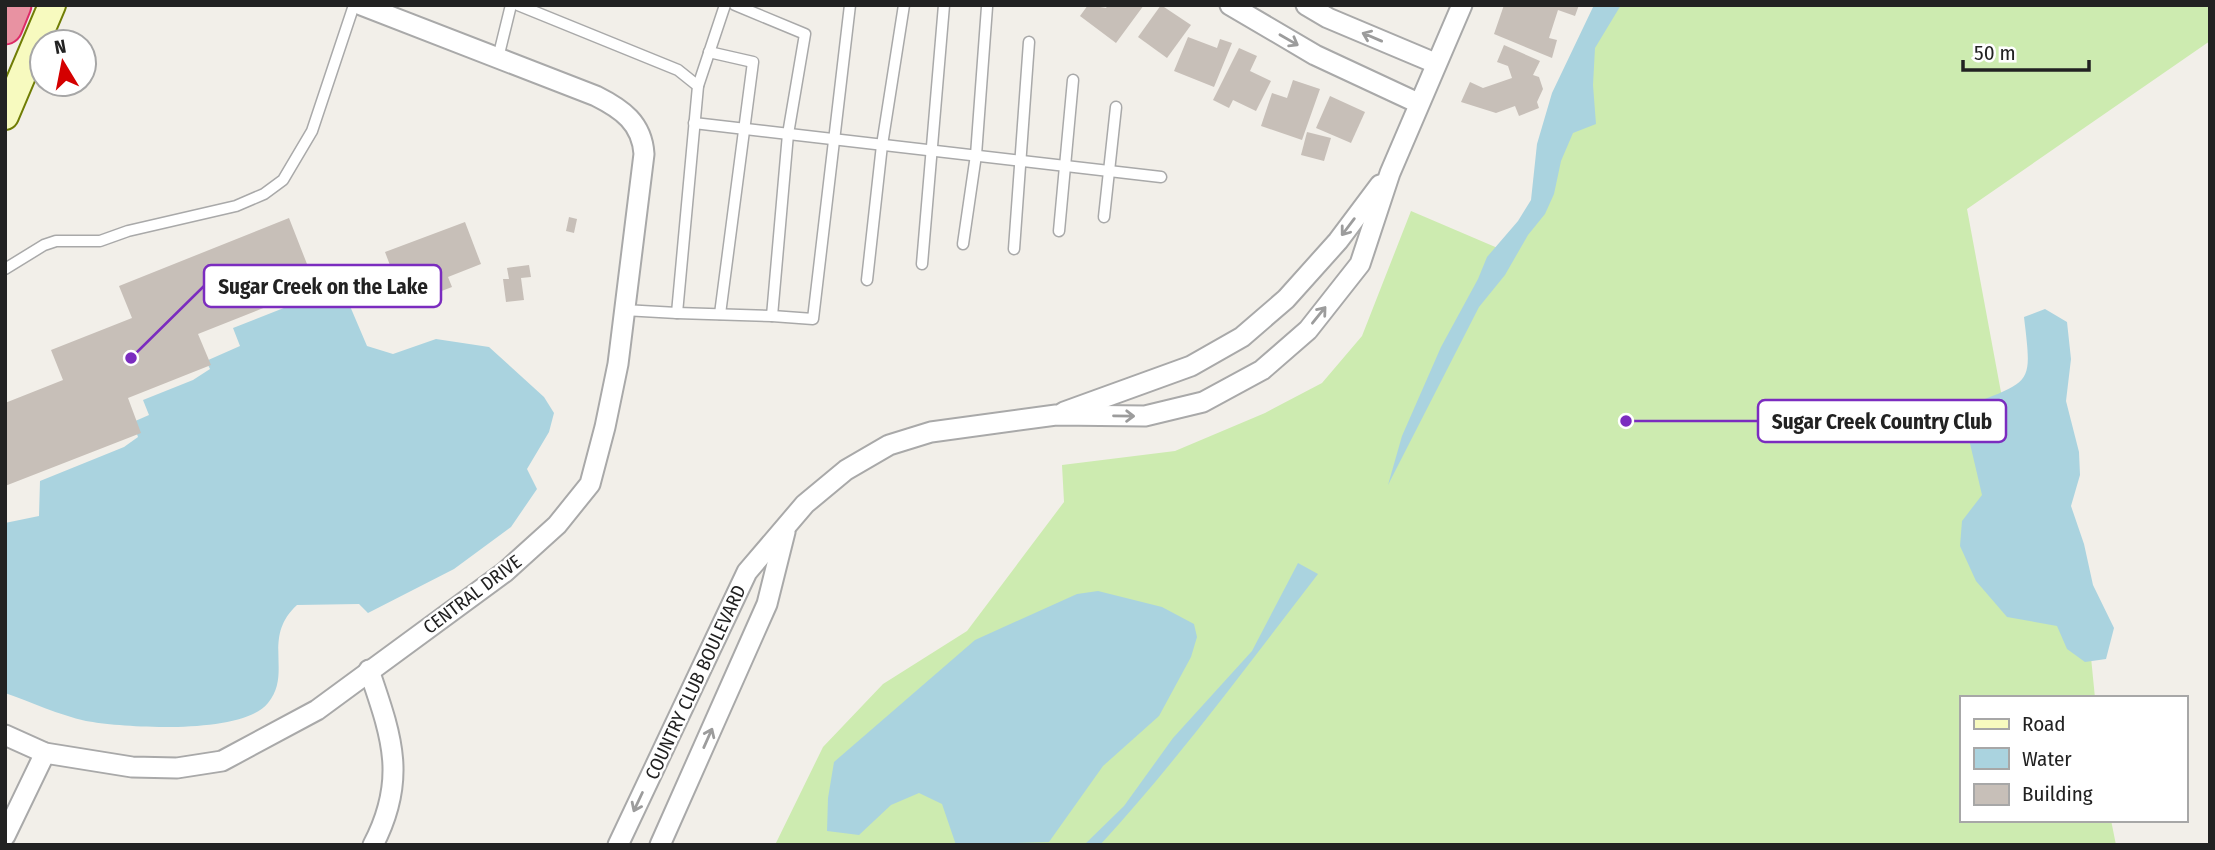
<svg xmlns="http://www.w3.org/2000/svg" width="2215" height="850" font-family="'Fira Sans Condensed',sans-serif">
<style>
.grass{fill:#cdebb0}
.water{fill:#aad3df}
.building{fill:#c7bfb8}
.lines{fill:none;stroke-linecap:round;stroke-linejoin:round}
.lane-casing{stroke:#a9a9a9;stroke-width:13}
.street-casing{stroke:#a9a9a9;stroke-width:23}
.secondary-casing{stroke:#707d05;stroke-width:30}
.highway-casing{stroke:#dc2a67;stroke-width:37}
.lane{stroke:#fff;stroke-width:10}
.street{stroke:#fff;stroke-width:19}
.secondary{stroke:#f7fabf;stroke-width:26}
.highway{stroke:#e892a2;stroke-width:33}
.oneway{stroke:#9c9c9c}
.labels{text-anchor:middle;stroke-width:5;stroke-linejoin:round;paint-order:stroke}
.street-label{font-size:19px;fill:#222;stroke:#fff}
.leader{fill:none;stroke:#7b2cbf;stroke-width:2.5}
.callout-dot{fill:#7b2cbf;stroke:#fff;stroke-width:2.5}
.callout{fill:#fff;stroke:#7b2cbf;stroke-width:2.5}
.callout-label{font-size:21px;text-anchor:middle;font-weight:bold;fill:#222}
</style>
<rect width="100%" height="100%" fill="#f2efe9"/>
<!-- grass -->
<polygon class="grass" points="1601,5 2210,5 2210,41 1967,209 2008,430 2089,637 2095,698 1961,698 1961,820 2111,820 2116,845 775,845 823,747 883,684 967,631 1064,502 1062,465 1175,451 1265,413 1322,383 1362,336 1411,211 1507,252 1543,196"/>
<!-- water -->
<g class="water">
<polygon points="1594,5 1621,5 1595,48 1593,85 1596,124 1573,133 1561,161 1554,194 1545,214 1528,235 1505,275 1479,307 1388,485 1402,436 1441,347 1478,279 1487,257 1518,221 1531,200 1537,144 1552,93"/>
<path d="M338,278L367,346L393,354L436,339L489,347L544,397L554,413L549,432L527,469L537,489L511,527L454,569L368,613L359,604L297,605C261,638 293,673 268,703C242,735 125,728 86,721C59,715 31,702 5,693V523L39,516L40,481L124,447L138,437L133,422L149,415L143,400L193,380L210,369L206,361L240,346L233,328L299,302L297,297Z"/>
<path d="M2045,309L2067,322L2071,359L2066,401L2079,452L2080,475L2071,506L2084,544L2093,585L2114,628L2106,659L2085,662L2067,649L2057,626L2007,617L1976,581L1960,546L1962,521L1982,495L1965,422L1970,405C2033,380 2032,385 2024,317Z"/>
<path d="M1298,563L1318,574C1247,666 1178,760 1100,845H1084L1124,806L1173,738L1252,651Z"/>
<polygon points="1098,591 1162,607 1194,624 1197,637 1191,657 1159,716 1103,766 1049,842 956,845 942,804 919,793 891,805 859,835 827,831 828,798 834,762 975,640 1077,594"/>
</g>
<!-- building -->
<g class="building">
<polygon points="1088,5 1106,8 1108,5 1144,5 1116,43 1080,16"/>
<polygon points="1161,5 1191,25 1167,58 1138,37"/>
<polygon points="1504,5 1579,5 1575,16 1558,10 1549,38 1557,40 1552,58 1494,34"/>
<polygon points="1188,37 1217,48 1220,39 1232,43 1214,87 1174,71"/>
<polygon points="1504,45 1540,61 1533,75 1539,77 1543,89 1537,102 1539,108 1519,116 1515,106 1496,113 1461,102 1470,82 1483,88 1512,78 1508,66 1497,62"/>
<polygon points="1239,48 1257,56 1250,71 1271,81 1256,111 1233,100 1229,108 1213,100"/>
<polygon points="1293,80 1320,89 1302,140 1261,126 1272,93 1287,98"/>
<polygon points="1330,96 1365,112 1351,143 1316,128"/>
<polygon points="1307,132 1331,138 1324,161 1301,155"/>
<polygon points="569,217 577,219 574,233 566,231"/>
<polygon points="289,218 316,287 198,334 211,365 128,398 141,433 5,486 5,403 63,380 51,350 132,318 119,286"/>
<polygon points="465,222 481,264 448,277 452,287 405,305 385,252"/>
<polygon points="529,265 531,277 521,278 524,300 506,302 503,279 509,279 507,268"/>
</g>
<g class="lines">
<!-- lane casing -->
<g class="lane-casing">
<g id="lane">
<polyline points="518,5 678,70 698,86 677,313 624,310"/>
<polyline points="709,52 753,62 720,314"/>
<polyline points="498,58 511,5"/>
<polyline points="698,86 725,5"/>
<polyline points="694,123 1161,177"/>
<polyline points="1104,217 1116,107"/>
<polyline points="1059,231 1073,80"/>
<polyline points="963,244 976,155 987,7"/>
<polyline points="1014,249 1029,42"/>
<polyline points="922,264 944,5"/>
<polyline points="5,269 44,245 56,241 100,241 128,231 236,206 264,194 283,180 312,131 354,5"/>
<polyline points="867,280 882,145 904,5"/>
<polyline points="677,313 772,316 788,134 805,34 735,5"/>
<polyline points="772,316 813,319 850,5"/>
</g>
</g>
<!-- street casing -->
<g class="street-casing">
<g id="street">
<polyline points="1230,5 1315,55 1418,103"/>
<polyline points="1306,5 1328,18 1435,63"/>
<polyline points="1064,412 1191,366 1242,337 1286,299 1338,241 1380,185"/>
<path d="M369,670C391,735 408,778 373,845"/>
<path d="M5,735L45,753L132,767L177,768L222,761L317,710L505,572L557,525L590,484L605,427L618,364L644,154C642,123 622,109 596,96L361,5"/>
<polyline points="5,836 45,753"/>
<polyline points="618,845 747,572 805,504 846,470 889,445 931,432 1056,415 1145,416 1203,402 1262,370 1308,330 1360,264 1390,173 1462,5"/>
<polyline points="660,845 767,604 785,532"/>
</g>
</g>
<!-- secondary casing -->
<g class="secondary-casing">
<polyline id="secondary" points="5,116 52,5"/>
</g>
<!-- highway casing -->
<g class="highway-casing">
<polyline id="highway" points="5,27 14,5"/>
</g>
<!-- lane -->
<use href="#lane" class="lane"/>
<!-- street -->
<use href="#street" class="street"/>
<!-- secondary -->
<use href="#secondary" class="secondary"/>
<!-- highway -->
<use href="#highway" class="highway"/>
</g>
<!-- one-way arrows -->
<defs><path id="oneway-shaft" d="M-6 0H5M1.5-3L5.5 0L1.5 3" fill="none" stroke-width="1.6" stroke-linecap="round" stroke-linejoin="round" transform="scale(1.75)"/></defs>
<g class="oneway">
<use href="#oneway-shaft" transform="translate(1372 37) rotate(-157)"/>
<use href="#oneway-shaft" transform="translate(1289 40) rotate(30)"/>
<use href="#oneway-shaft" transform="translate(1348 227) rotate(127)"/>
<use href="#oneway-shaft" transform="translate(1319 315) rotate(-51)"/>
<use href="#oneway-shaft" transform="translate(1124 416) rotate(1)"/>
<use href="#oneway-shaft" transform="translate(708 738) rotate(-66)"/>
<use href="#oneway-shaft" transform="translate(638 802) rotate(115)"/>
</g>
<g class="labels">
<!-- street labels -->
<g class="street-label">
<text transform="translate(472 594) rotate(-37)" y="7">CENTRAL DRIVE</text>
<text transform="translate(695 682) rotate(-65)" y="7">COUNTRY CLUB BOULEVARD</text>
</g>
</g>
<!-- callouts -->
<path class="leader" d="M131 358L204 286M1626 421L1758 421"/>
<g class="callout-dot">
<circle cx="131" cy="358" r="7"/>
<circle cx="1626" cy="421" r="7"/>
</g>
<g class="callout">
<rect x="204" y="265" width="237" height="42" rx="7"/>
<rect x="1758" y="400" width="248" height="42" rx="7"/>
</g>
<g class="callout-label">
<text x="323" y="294">Sugar Creek on the Lake</text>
<text x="1882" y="429">Sugar Creek Country Club</text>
</g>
<!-- border -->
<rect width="2215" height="850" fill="none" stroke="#222222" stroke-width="14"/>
<!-- legend -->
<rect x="1960" y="696" width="228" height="126" fill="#ffffff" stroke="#a7a7a7" stroke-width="2"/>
<rect x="1974" y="719" width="35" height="10" fill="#f7fabf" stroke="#a7a7a7" stroke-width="2"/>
<text x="2022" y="731" font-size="21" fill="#222222">Road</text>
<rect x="1974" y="748" width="35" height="21" fill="#aad3df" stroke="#a7a7a7" stroke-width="2"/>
<text x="2022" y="766" font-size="21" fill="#222222">Water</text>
<rect x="1974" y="784" width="35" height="21" fill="#c7bfb8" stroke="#a7a7a7" stroke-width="2"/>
<text x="2022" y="801" font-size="21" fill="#222222">Building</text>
<!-- north arrow -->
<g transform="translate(63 63) rotate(350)"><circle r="33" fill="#ffffff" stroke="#a7a7a7" stroke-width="2"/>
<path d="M0-5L12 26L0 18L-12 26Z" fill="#d40000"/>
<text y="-10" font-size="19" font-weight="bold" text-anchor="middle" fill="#222222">N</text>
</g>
<!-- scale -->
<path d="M1963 60v10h126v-10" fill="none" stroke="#222222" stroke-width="3.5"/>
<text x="1974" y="60" font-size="21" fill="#222222" stroke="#ffffff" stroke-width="5" paint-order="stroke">50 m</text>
</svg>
